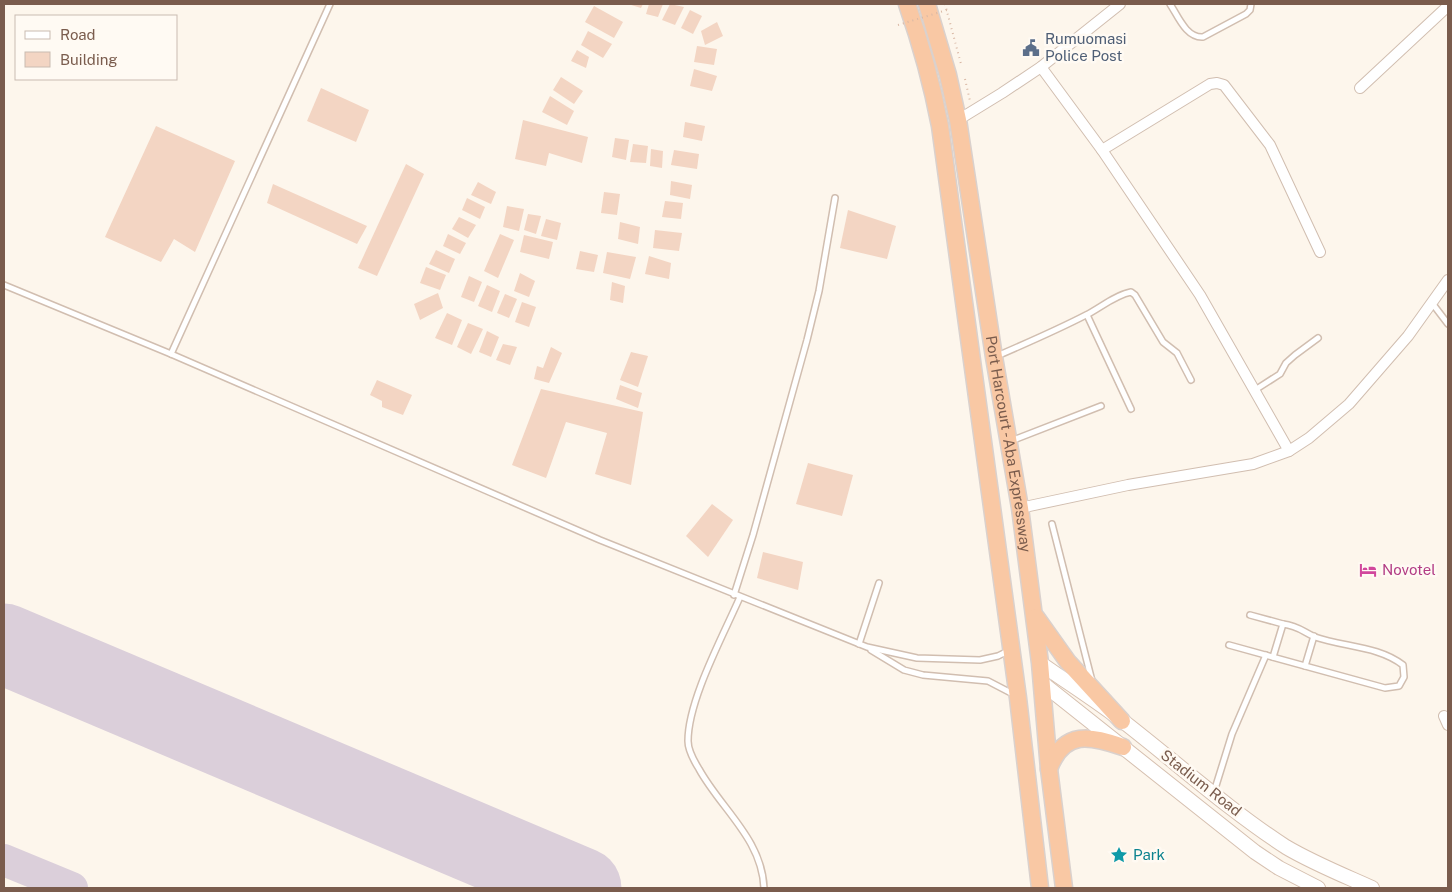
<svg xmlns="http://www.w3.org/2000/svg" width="1452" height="892" font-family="'Public Sans',sans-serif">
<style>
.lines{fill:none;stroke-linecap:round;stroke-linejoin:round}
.taxiway{stroke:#dbcfda;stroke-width:32}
.runway{stroke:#dbcfda;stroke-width:81}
.building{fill:#f3d5c3}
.service-casing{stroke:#d1beb0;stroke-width:8}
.minor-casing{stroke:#d1beb0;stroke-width:12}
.secondary-casing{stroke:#d6c0b0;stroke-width:16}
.trunk-casing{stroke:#dad1cd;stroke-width:19}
.path{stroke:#d9b8a5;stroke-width:2;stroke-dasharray:1 4;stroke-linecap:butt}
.service{stroke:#fff;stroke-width:5}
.minor{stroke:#fff;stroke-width:10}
.secondary{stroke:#fff;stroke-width:14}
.trunk{stroke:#f9c8a4;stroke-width:16}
.path-bridge{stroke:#d9b8a5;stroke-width:2;stroke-dasharray:1 4;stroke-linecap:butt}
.labels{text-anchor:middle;stroke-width:5;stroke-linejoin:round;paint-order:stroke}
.service-label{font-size:15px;fill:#4e5e75;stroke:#fffaf3;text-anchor:start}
.street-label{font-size:15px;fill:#7a5c4d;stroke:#fffaf3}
.hotel-label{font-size:15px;fill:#b23c85;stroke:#fffaf3;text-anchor:start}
.culture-label{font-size:15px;fill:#0d838f;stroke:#fffaf3;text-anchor:start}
</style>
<rect width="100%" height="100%" fill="#fdf6ec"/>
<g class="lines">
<!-- taxiway -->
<polyline class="taxiway" points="4,860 72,888"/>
<!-- runway -->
<polyline class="runway" points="4,644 581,888"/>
</g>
<!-- building -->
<g class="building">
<polygon points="628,4 643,4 641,8"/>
<polygon points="649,4 663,4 658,17 646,14"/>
<polygon points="670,4 684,7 675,25 662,20"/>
<polygon points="594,6 623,22 614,38 585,22"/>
<polygon points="690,10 702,16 693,34 681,28"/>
<polygon points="717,22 723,36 705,45 701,31"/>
<polygon points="588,31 612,44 603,58 581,45"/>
<polygon points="697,46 717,49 714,65 694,62"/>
<polygon points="577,50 589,57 586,68 571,61"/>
<polygon points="694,69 717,76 712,91 690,86"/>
<polygon points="561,77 583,91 574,104 553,90"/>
<polygon points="321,88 369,110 356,142 307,121"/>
<polygon points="550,96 574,111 567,125 542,112"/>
<polygon points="523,120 588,137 582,163 549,153 546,166 515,159"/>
<polygon points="685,122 705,126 702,141 683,137"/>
<polygon points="156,126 235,161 195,252 174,239 161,262 105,237"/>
<polygon points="615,138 629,140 626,160 612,157"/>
<polygon points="633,144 648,146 646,163 630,162"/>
<polygon points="651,149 663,151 662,168 650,166"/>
<polygon points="674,150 699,154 697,169 671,165"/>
<polygon points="406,164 424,174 377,276 358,268"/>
<polygon points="671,181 692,185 690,199 670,195"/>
<polygon points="478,182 496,192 491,204 471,195"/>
<polygon points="273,184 367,226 357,244 267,203"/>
<polygon points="604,192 620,194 617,215 601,213"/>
<polygon points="467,198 485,207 480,219 462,210"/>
<polygon points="665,201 683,203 681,219 662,217"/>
<polygon points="507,206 524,209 519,231 503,227"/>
<polygon points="848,210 896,226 887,259 840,248"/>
<polygon points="528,214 541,216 536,234 524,230"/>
<polygon points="459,217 476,225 468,238 452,229"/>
<polygon points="546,219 561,223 557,240 541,236"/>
<polygon points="620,222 640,227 638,244 618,239"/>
<polygon points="655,230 682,233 679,251 653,248"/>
<polygon points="448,234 466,243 460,254 443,246"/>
<polygon points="500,234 514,240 498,278 484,271"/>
<polygon points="524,235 553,242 549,259 520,252"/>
<polygon points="436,250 455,259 449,273 429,264"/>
<polygon points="580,251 598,255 594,272 576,269"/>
<polygon points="607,252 636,257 630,279 603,273"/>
<polygon points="649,256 671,263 669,279 645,274"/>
<polygon points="426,267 446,275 440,290 420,283"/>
<polygon points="520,273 535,281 529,297 514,291"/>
<polygon points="469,276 482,282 474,302 461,297"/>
<polygon points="612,282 625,286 623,303 610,300"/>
<polygon points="487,285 500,291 492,312 478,306"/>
<polygon points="438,293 443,308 420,320 414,304"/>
<polygon points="505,294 517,299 509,318 497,313"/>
<polygon points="522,302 536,307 529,327 515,322"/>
<polygon points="447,313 462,320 452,345 435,338"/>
<polygon points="468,323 483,329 471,354 457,347"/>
<polygon points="487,331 499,337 491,357 479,352"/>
<polygon points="503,344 517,347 510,365 496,360"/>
<polygon points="551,347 562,353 549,383 534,379 537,366 543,368"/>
<polygon points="631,352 648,356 638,387 620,380"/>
<polygon points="377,380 412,395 403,415 382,407 382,401 370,395"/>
<polygon points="620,385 642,393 638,408 616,399"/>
<polygon points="541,389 643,412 631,485 595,474 607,433 566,422 546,478 512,465"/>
<polygon points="808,463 853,475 842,516 796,504"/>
<polygon points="712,504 733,520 708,557 686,536"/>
<polygon points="763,552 803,562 798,590 757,578"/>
</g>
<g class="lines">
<!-- service casing -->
<g class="service-casing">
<g id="service">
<path d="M1170,4C1178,16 1186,38 1203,37L1246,14L1250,10L1251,4"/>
<polyline points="4,285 171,354 600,540 867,647 917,658 980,660 998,656 1010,650"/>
<polyline points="1432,303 1448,324"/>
<polyline points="1087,315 1131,409"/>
<polyline points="171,354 330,4"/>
<path d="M997,356C1027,343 1057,330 1086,315C1100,308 1115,295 1131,292L1135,295L1163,342L1177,353L1191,380"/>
<polyline points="1255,390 1280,374 1286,363 1295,355 1318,338"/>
<polyline points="1011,441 1101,406"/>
<polyline points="1052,524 1092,681"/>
<polyline points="734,595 753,535 807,340 819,291 835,198"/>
<path d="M740,597C723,636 688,700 688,741C688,751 694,761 699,769C721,809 762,839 764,888"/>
<polyline points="1250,615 1283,624 1273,657"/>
<polyline points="859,644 879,583"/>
<path d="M1229,645L1385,688L1399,686L1404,677L1403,665C1379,646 1344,647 1315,637C1303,632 1299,626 1283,624"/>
<polyline points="871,650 904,670 923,675 988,681 1013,694"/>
<polyline points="1305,666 1314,636"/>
<polyline points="1214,792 1232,734 1266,655"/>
</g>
</g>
<!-- minor casing -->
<g class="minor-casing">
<g id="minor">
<polyline points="1041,67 1102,150 1200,295 1289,451"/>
<polyline points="1360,88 1448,6"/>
<polyline points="958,120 1002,93 1041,67 1120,4"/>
<polyline points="1102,150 1210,84 1217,83 1224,85 1270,145 1320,252"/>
<polyline points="1020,508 1128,485 1253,464 1289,451 1309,438 1349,404 1408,336 1448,280"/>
<polyline points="1444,716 1448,725"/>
</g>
</g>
<!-- secondary casing -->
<g class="secondary-casing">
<g id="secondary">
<path d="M1040,663C1068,683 1097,701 1124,722C1178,764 1229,810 1286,847C1313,863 1343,875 1372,888"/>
<polyline points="1042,683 1255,852 1279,868 1318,888"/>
</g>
</g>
<!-- trunk casing -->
<g class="trunk-casing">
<g id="trunk">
<path d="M907,4C921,44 932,84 940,126L1018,698L1040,888"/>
<path id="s1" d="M927,4L948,75L958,120L994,357L1020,508L1040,663L1049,769L1064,888"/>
<polyline points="1036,617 1068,662 1122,721"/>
<path d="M1049,769C1064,729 1091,736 1123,747"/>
</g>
</g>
<!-- path -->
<g class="path">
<polyline points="945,4 961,64"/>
<polyline points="965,79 970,101"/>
</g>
<!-- service -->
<use href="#service" class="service"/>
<!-- minor -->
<use href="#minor" class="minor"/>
<!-- secondary -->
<use href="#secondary" class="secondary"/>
<!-- trunk -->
<use href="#trunk" class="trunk"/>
<!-- path-bridge -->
<polyline class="path-bridge" points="898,25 947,10"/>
</g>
<!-- icons -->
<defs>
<g id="civic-bare" transform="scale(1.35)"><path d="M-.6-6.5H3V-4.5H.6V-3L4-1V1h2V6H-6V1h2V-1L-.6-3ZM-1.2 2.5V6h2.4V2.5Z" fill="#5c6f8a" stroke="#fffaf3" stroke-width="2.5" paint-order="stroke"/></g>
<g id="hotel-bare" transform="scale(1.35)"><path d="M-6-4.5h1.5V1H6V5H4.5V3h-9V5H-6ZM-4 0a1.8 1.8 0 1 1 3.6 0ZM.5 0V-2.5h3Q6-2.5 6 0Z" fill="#d1479c" stroke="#fffaf3" stroke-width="2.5" paint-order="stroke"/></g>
<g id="sight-bare" transform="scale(1.35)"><path d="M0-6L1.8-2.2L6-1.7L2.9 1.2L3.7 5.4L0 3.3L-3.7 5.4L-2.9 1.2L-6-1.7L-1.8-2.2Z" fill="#0f9aa8" stroke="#fffaf3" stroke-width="2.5" paint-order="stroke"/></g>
</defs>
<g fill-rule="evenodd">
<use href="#civic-bare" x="1031" y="48"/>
<use href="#hotel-bare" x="1368" y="570"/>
<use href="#sight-bare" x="1119" y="855"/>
</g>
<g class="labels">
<!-- service labels -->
<g class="service-label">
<text x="1045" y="44">Rumuomasi<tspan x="1045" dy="17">Police Post</tspan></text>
</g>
<!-- street labels -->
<g class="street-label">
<text dy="5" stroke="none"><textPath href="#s1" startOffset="448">Port Harcourt - Aba Expressway</textPath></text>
<text transform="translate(1201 783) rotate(38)" y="5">Stadium Road</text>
</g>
<!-- hotel labels -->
<g class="hotel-label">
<text x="1382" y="575">Novotel</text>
</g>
<!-- culture labels -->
<g class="culture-label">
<text x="1133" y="860">Park</text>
</g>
</g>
<!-- border -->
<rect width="1452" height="892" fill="none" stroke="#7a5c4d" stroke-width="10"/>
<!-- legend -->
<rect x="15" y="15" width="162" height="65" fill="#fffaf3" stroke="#cabbb1"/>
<rect x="25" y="31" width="25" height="8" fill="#ffffff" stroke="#cabbb1"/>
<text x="60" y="40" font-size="15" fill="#7a5c4d">Road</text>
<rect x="25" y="52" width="25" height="15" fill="#f3d5c3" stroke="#cabbb1"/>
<text x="60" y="65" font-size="15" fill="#7a5c4d">Building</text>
</svg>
